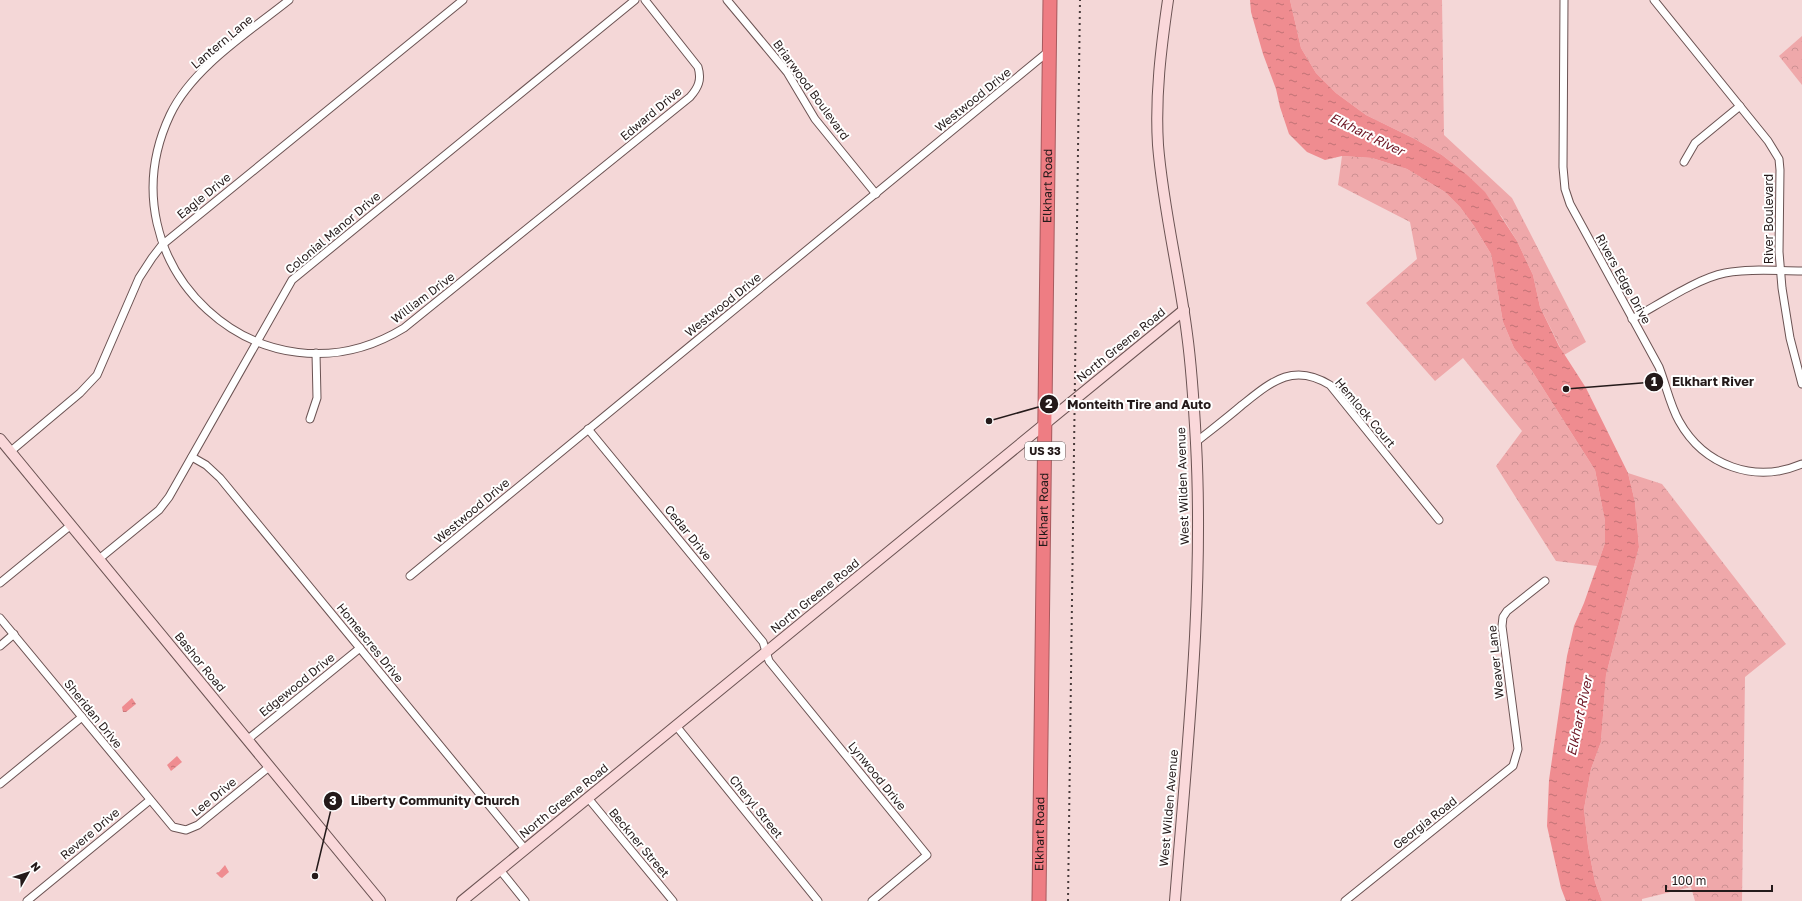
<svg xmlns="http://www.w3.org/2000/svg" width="1802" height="901" font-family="'Golos Text',sans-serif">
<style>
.forest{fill:url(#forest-crowns)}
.water{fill:url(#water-ripples)}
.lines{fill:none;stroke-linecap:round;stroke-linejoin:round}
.street-casing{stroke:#6b5353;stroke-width:9}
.secondary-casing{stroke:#6b5353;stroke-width:12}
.highway-casing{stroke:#a75a5e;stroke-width:15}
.street{stroke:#fff;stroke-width:7}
.secondary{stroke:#fad8da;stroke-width:10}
.highway{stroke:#ee7d83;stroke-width:13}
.rail{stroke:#493b3b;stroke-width:2;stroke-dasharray:2 4;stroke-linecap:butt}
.labels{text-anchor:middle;stroke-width:4;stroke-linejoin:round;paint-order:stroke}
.shield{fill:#fff;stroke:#665f5f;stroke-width:1}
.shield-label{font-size:11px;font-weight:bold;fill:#241a1a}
.street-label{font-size:12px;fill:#241a1a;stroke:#fff}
.water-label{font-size:13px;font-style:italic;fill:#6c1422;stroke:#fff}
.leader{fill:none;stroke:#241a1a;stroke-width:1.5}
.callout-dot{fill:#241a1a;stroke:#fff;stroke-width:1.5}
.mark-label{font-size:12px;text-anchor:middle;font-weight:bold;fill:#fff}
.callout-label{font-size:13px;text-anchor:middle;font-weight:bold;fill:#241a1a;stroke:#fff;stroke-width:4;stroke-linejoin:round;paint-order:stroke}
</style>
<defs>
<pattern id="forest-crowns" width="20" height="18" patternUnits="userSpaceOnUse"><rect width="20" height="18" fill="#efa8aa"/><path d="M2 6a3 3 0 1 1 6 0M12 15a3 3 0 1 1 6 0" fill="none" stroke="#cd9092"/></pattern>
<pattern id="water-ripples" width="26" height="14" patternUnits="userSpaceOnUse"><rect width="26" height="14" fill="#ef8c90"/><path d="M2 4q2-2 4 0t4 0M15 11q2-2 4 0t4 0" fill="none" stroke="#c17275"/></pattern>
</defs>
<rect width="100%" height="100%" fill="#f4d7d7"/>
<!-- forest -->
<g class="forest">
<polygon points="1290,0 1442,0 1444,135 1512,198 1586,342 1564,355 1540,307 1533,275 1517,241 1502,217 1465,173 1442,155 1415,139 1366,115 1336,93 1316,73 1301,48"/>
<polygon points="1802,36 1802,85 1779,56"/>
<polygon points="1342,156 1372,158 1407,169 1445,192 1460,207 1474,226 1491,254 1503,322 1514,348 1532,371 1595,470 1605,521 1605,543 1597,566 1556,561 1496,466 1522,431 1463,358 1435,381 1366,303 1417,259 1410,222 1338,185"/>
<polygon points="1628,473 1662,484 1786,644 1745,677 1742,901 1695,901 1691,887 1642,899 1642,901 1602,901 1595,882 1588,846 1584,809 1591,769 1601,742 1606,675 1639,547 1635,502"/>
</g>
<!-- water -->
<g class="water">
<polygon points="1250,0 1290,0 1301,48 1316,73 1336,93 1366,115 1415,139 1442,155 1465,173 1485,192 1517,241 1533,275 1540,307 1559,346 1586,388 1628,473 1635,502 1639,547 1606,675 1601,742 1591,769 1584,809 1588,846 1595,882 1602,901 1566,901 1561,888 1547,826 1549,780 1567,656 1574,626 1584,603 1605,543 1605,521 1595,470 1532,371 1514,348 1503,322 1491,254 1474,226 1460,207 1445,192 1407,169 1372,158 1342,156 1325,160 1307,152 1289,134 1280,107 1276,89 1263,54 1251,12"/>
<polygon points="132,698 136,704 126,712 123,712 122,707"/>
<polygon points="177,756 182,762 171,771 167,765"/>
<polygon points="225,865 229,872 222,878 220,877 216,873 219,872"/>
</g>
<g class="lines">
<!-- street casing -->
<g class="street-casing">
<g id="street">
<path d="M289,0C249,32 192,68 170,115C100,264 262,415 404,328L690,97C698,88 702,80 698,67L645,0"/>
<polyline points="727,0 787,72 815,119 876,194"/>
<path d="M1564,0L1563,167L1565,189L1570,204L1659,367C1666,385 1670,405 1679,421C1704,466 1755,484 1802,464"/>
<polyline points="1654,0 1768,141 1779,159 1780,170 1779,252 1782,288 1790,338 1802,384"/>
<polyline points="1684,162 1695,143 1740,106"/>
<path d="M1632,319C1658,305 1698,278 1725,273C1750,268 1777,271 1802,271"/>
<polyline points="310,419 317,398 316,353"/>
<polyline points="588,429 763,642 769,661 927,855 872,901"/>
<path d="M1196,442C1211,430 1227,418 1242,405C1271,382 1293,362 1330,385L1439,520"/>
<polyline points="11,451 80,393 97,375 139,278 152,258 162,245 463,0"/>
<polyline points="192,457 206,465 220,478 525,849"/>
<polyline points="99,559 159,510 169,497 292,280 635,0"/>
<polyline points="410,576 1049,51"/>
<polyline points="0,583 71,525"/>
<polyline points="0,618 173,827 186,830 198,825 269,767"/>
<polyline points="0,646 14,634"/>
<polyline points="677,727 818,901"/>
<polyline points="247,740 360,648"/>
<polyline points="0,784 82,717"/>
<polyline points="588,798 673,901"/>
<polyline points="500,870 525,901"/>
<polyline points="27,901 150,800"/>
<polyline points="1345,901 1513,766 1518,749 1502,626 1503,617 1507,611 1545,581"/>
</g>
</g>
<!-- secondary casing -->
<g class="secondary-casing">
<g id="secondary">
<path d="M1168,0C1161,48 1155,96 1158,145C1163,208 1179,271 1187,334C1192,370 1194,406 1196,443C1204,595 1187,749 1175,901"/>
<polyline points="0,439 380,901"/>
<polyline points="462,901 1184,310"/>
</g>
</g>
<!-- highway casing -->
<g class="highway-casing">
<g id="highway">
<path id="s1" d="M1039,901L1050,0"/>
</g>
</g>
<!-- street -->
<use href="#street" class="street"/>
<!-- secondary -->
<use href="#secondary" class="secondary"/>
<!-- highway -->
<use href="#highway" class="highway"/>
<!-- rail -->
<polyline class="rail" points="1068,901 1080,0"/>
</g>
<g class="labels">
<!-- shield labels -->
<rect class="shield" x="1025" y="442" width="40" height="18" rx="3"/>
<g class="shield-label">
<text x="1045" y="455">US 33</text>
</g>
<!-- street labels -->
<g class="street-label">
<text transform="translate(222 42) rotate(-40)" y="4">Lantern Lane</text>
<text transform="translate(811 90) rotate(54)" y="4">Briarwood Boulevard</text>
<text transform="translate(973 100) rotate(-39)" y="4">Westwood Drive</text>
<text transform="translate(651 114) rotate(-40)" y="4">Edward Drive</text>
<text dy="4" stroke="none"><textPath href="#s1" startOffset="715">Elkhart Road</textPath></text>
<text transform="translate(204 196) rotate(-39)" y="4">Eagle Drive</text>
<text transform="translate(1769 219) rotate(-90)" y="4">River Boulevard</text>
<text transform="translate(333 233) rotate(-40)" y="4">Colonial Manor Drive</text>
<text transform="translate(1623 279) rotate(61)" y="4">Rivers Edge Drive</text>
<text transform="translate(423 298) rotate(-37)" y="4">William Drive</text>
<text transform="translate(723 305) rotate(-39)" y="4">Westwood Drive</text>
<text transform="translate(1121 345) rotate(-39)" y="4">North Greene Road</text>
<text transform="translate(1365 413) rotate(50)" y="4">Hemlock Court</text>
<text transform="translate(1183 486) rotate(-92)" y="4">West Wilden Avenue</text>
<text dy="4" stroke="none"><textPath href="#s1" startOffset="391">Elkhart Road</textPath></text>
<text transform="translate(472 511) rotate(-40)" y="4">Westwood Drive</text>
<text transform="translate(688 533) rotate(51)" y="4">Cedar Drive</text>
<text transform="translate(815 596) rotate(-39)" y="4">North Greene Road</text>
<text transform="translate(370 643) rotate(51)" y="4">Homeacres Drive</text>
<text transform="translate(200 662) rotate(51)" y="4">Bashor Road</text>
<text transform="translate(1496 662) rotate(-96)" y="4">Weaver Lane</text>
<text transform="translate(297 685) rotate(-39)" y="4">Edgewood Drive</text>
<text transform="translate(93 714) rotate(51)" y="4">Sheridan Drive</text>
<text transform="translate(877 776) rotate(51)" y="4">Lynwood Drive</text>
<text transform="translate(214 797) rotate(-39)" y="4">Lee Drive</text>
<text transform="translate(564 801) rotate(-39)" y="4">North Greene Road</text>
<text transform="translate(756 807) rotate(51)" y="4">Cheryl Street</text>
<text transform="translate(1169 808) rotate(-85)" y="4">West Wilden Avenue</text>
<text transform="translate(1425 823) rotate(-38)" y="4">Georgia Road</text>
<text transform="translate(90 834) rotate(-40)" y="4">Revere Drive</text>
<text dy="4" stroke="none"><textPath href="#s1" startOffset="67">Elkhart Road</textPath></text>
<text transform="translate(639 843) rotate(50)" y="4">Beckner Street</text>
</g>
<!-- water labels -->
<g class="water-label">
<text transform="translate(1367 134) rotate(26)" y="5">Elkhart River</text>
<text transform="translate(1579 716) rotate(-78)" y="5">Elkhart River</text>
</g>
</g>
<!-- callouts -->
<path class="leader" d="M1566 389L1654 382M989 421L1049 404M315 876L333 801"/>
<g class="callout-dot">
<circle cx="1566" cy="389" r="4"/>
<circle cx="989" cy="421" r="4"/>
<circle cx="315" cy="876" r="4"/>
<circle cx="1654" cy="382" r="10"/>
<circle cx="1049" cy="404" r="10"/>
<circle cx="333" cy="801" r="10"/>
</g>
<g class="mark-label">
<text x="1654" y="386">1</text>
<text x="1049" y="408">2</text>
<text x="333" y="805">3</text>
</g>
<g class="callout-label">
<text x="1713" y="386">Elkhart River</text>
<text x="1139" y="409">Monteith Tire and Auto</text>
<text x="435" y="805">Liberty Community Church</text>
</g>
<!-- north arrow -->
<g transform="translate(28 873) rotate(51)" stroke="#ffffff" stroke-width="3" paint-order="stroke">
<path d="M0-3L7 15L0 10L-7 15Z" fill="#241a1a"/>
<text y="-6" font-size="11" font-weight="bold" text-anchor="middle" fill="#241a1a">N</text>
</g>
<!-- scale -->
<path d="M1666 885v6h106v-6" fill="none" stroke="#241a1a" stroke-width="2"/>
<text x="1672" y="885" font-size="12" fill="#241a1a" stroke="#ffffff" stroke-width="3" paint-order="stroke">100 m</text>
</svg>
